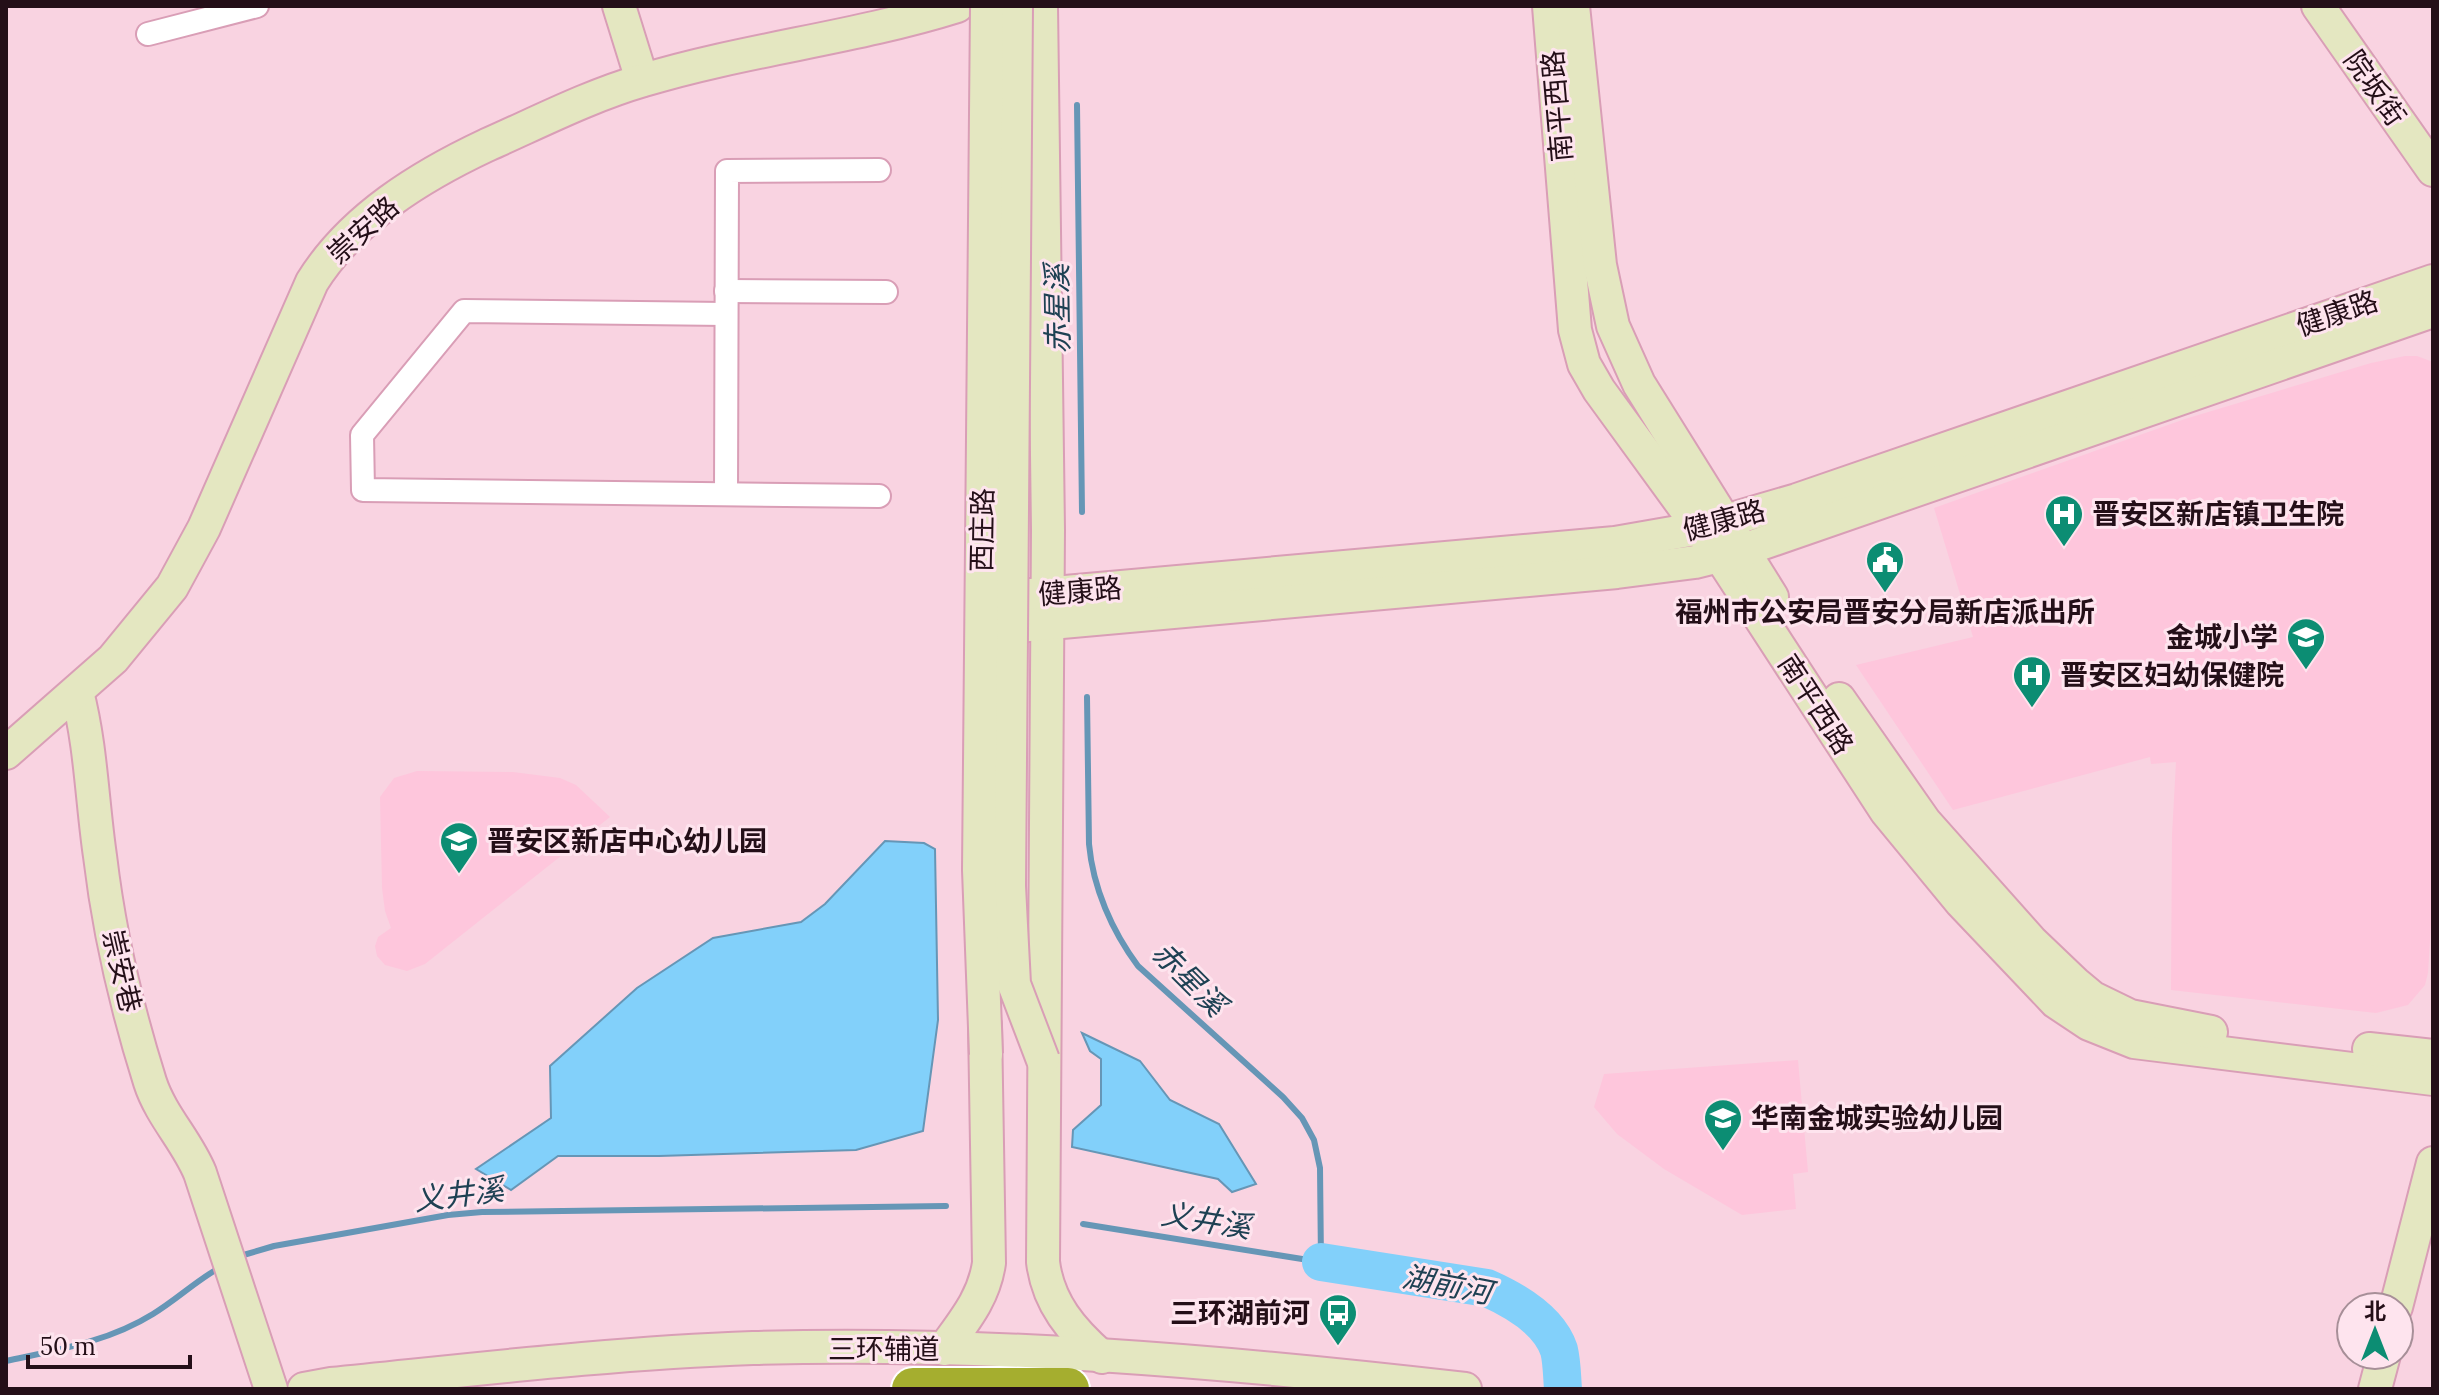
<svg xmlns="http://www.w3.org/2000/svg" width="2439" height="1395" font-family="Lora,'Noto Sans SC',serif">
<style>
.built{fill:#fec6dc}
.water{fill:#82d0fa;stroke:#6696b6;stroke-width:2}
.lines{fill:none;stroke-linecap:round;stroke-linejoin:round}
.stream{stroke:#6696b6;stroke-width:6}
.river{stroke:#82d0fa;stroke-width:38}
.street-casing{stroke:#d99eb6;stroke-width:26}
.secondary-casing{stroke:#d99eb6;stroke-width:36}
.highway-casing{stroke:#fff;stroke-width:46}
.street{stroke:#fff;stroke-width:22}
.secondary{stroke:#e4e7c1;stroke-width:32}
.highway{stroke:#a5ae2f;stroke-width:42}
.secondary-bridge-casing{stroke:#d99eb6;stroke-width:36;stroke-linecap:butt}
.secondary-bridge{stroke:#e4e7c1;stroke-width:32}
.labels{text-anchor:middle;stroke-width:6;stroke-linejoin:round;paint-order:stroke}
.street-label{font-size:28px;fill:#240f18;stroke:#fee4ee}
.poi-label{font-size:28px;font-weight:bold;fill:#240f18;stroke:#fee4ee;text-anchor:start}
.water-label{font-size:30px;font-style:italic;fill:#1e4153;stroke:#fee4ee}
</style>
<rect width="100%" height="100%" fill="#f9d3e1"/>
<!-- built -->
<g class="built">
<polygon points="2405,356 2417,356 2433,362 2433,892 2428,973 2425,985 2408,1005 2376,1013 2171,990 2172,835 2176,762 2151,764 2150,757 1953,810 1856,665 1973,637 1934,508 2185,419 2371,363"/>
<polygon points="417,771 513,772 560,778 576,785 610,817 425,964 407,971 385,965 377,956 375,946 378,937 391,928 385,911 382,888 380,797 394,778"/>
<polygon points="1798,1060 1808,1172 1793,1174 1796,1209 1742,1215 1664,1169 1617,1134 1594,1107 1604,1074"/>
</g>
<!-- water -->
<g class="water">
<polygon points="885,841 924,843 935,849 938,1020 923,1131 856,1150 659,1156 558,1156 511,1190 476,1169 551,1118 550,1066 637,988 713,938 801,922 825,904"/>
<polygon points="1082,1033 1140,1061 1170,1100 1219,1124 1256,1184 1232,1192 1218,1179 1072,1147 1073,1130 1101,1105 1101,1059 1090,1051"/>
</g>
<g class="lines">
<!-- stream -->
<g class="stream">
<polyline points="1077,105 1082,512"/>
<path d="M1083,1224L1321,1262L1320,1168L1314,1140L1302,1118L1283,1097L1138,966C1112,931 1093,888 1089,844L1087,697"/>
<polyline points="240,1256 274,1246 448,1215 482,1212 946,1206"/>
<path d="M6,1361C57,1350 108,1342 153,1314C176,1300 196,1281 219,1268"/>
</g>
<!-- river -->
<path class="river" d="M1321,1262L1487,1288C1514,1300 1549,1320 1559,1350C1562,1362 1562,1377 1563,1389"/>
<!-- street casing -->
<g class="street-casing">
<g id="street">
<polyline points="148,34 257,6"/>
<polyline points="726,291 886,292"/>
<polyline points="726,314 464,311 362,435 363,490 879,496"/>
<polyline points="726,493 727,171 879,170"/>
</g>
</g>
<!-- secondary casing -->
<g class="secondary-casing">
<g id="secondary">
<polyline points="619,6 642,80"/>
<path d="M1041,6L1048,530L1043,1262C1048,1303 1072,1331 1102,1357"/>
<polyline points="1549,6 1575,330 1584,364 1599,390 1720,556 1886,811 1961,902 2056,1002 2089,1024 2134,1042 2433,1079"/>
<polyline points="1573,6 1600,265 1613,326 1639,384 1772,597"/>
<polyline points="2318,6 2433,170"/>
<polyline points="985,599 1615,543 1701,528 1797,500 2433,281"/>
<polyline points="984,629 1617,572 1695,562 1743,550 2433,311"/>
<path d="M77,692C91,746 92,801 100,856C109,932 127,1009 150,1082C161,1116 187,1141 200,1173L271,1389"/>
<polyline points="1839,699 1925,822 2031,941 2075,983 2093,998 2130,1016 2211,1032"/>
<path d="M6,753L113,659L172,587L204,528L312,282C352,218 421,176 487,145C539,122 589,96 644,80C747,49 855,38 957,6"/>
<polyline points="2369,1049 2433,1056"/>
<polyline points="2396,1307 2433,1163"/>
<path d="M944,1349C964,1321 984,1298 989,1263L985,1025"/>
<path d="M304,1389L331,1384C471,1370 612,1353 753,1348C990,1341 1230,1362 1465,1389"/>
<polyline points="2375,1389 2384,1355"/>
</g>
</g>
<!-- highway casing -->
<g class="highway-casing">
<polyline id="highway" points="913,1389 1068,1389"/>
</g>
<!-- street -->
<use href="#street" class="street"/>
<!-- secondary -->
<use href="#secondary" class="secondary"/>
<!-- highway -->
<use href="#highway" class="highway"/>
<!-- secondary-bridge casing -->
<g class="secondary-bridge-casing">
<g id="secondary-bridge">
<polyline points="1016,6 1009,886 1014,984 1043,1060"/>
<polyline points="986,1054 979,870 987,6"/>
</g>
</g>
<!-- secondary-bridge -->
<use href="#secondary-bridge" class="secondary-bridge"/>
</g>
<!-- icons -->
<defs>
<g id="hospital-pin" transform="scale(2)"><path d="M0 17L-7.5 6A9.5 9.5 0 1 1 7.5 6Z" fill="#0c8d73" stroke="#fee4ee"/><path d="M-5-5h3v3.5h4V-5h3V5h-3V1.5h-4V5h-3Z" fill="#fff"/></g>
<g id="civic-pin" transform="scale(2)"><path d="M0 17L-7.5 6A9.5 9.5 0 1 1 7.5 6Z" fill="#0c8d73" stroke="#fee4ee"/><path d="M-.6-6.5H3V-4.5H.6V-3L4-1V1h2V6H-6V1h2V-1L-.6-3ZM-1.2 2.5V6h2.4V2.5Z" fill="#fff"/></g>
<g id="school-pin" transform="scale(2)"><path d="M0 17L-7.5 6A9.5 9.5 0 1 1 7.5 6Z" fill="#0c8d73" stroke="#fee4ee"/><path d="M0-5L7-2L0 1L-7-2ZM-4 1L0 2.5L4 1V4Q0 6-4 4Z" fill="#fff"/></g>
<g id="bus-pin" transform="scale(2)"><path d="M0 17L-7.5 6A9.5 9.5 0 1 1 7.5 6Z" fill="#0c8d73" stroke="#fee4ee"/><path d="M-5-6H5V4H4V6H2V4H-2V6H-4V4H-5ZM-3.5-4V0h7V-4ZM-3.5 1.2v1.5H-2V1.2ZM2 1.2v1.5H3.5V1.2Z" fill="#fff"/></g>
</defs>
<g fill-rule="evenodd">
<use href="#hospital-pin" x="2064" y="514"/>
<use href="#civic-pin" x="1885" y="560"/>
<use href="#school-pin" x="2306" y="637"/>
<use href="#hospital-pin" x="2032" y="675"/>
<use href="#school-pin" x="459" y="841"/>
<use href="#school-pin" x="1723" y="1118"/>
<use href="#bus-pin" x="1338" y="1313"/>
</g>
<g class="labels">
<!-- street labels -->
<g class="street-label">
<text transform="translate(2375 88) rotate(55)" y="10">院坂街</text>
<text transform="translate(1557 106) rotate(-95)" y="10">南平西路</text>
<text transform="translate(363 230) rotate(-42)" y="10">崇安路</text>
<text transform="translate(2337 313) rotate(-19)" y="10">健康路</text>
<text transform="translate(1724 520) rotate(-15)" y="10">健康路</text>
<text transform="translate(982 530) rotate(-89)" y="10">西庄路</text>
<text transform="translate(1080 591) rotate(-5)" y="10">健康路</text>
<text transform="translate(1816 704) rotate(57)" y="10">南平西路</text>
<text transform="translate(122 971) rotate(77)" y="10">崇安巷</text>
<text x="884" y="1359">三环辅道</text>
</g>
<!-- poi labels -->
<g class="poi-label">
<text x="2092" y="524">晋安区新店镇卫生院</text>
<text x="1885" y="622" text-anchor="middle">福州市公安局晋安分局新店派出所</text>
<text x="2278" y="647" text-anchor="end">金城小学</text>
<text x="2060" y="685">晋安区妇幼保健院</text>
<text x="487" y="851">晋安区新店中心幼儿园</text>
<text x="1751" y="1128">华南金城实验幼儿园</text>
<text x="1310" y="1323" text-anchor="end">三环湖前河</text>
</g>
<!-- water labels -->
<g class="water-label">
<text transform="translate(1058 309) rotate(-91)" y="10">赤星溪</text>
<text transform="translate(1189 979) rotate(45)" y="10">赤星溪</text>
<text transform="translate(459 1195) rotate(-7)" y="10">义井溪</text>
<text transform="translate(1206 1221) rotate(9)" y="10">义井溪</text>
<text transform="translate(1447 1285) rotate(11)" y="10">湖前河</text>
</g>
</g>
<!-- border -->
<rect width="2439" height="1395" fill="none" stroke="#240f18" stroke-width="16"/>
<!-- north arrow -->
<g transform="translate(2375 1331)"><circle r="38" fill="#fee4ee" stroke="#a78f98" stroke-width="2"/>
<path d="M0-6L14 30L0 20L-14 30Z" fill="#0c8d73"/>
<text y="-12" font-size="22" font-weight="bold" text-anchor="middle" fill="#240f18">北</text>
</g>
<!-- scale -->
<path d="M28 1355v12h162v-12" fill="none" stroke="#240f18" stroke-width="4"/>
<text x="40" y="1355" font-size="24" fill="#240f18" stroke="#fee4ee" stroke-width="6" paint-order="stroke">50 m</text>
</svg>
